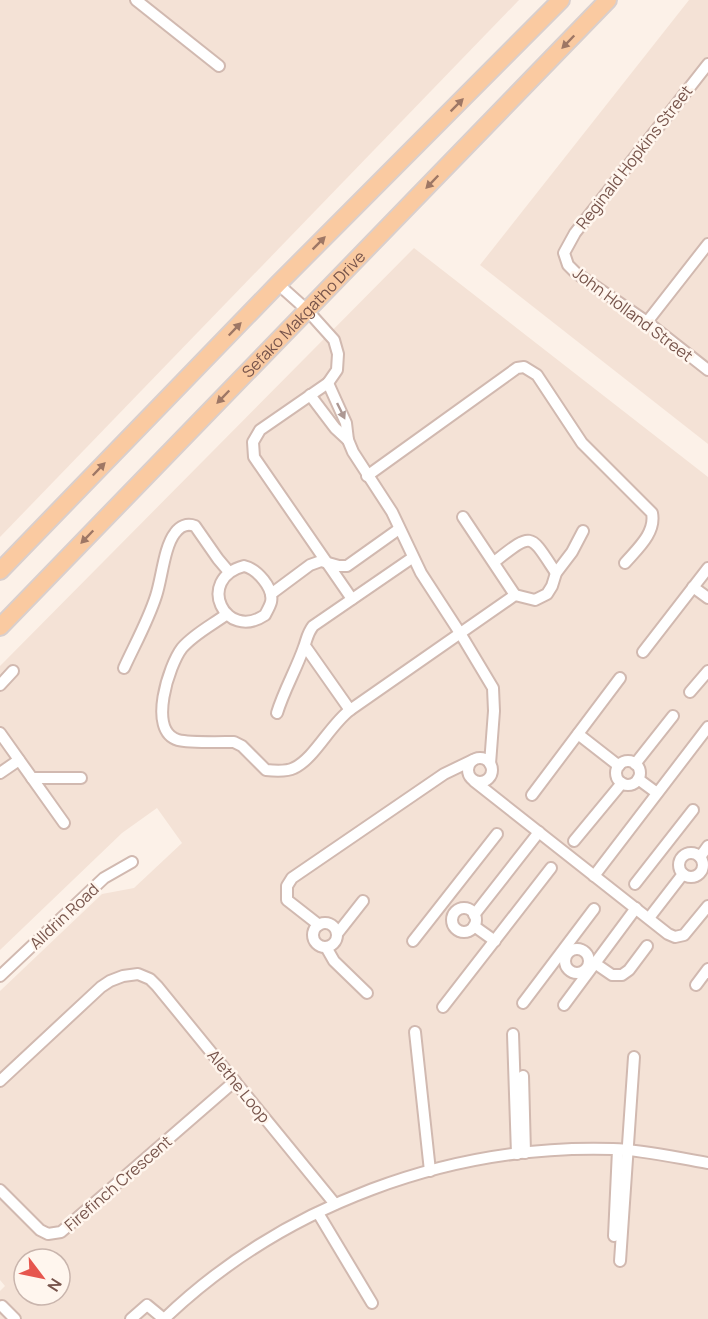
<svg xmlns="http://www.w3.org/2000/svg" width="708" height="1319" font-family="Manrope,sans-serif">
<style>
.residential{fill:#f4e2d6;fill-rule:evenodd}
.lines{fill:none;stroke-linecap:round;stroke-linejoin:round}
.minor-casing{stroke:#d1b9b0;stroke-width:14}
.primary-casing{stroke:#d9cfcd;stroke-width:20}
.minor{stroke:#fff;stroke-width:10}
.primary{stroke:#facaa1;stroke-width:16}
.oneway{fill:#9e7765}
.oneway2{fill:#ad9893}
.labels{text-anchor:middle;stroke-width:5;stroke-linejoin:round;paint-order:stroke}
.street-label{font-size:16px;fill:#77544b;stroke:#fff6ee}
</style>
<rect width="100%" height="100%" fill="#fcf1e8"/>
<!-- residential -->
<g class="residential">
<polygon points="0,0 519,0 0,537"/>
<polygon points="689,0 708,0 708,444 480,265"/>
<path d="M414,248L708,477V1319H0V1291L5,1286L0,1280V991L102,894L134,888L182,843L157,808L122,833L0,950V666ZM24,1259H60V1295H24Z"/>
</g>
<g class="lines">
<!-- minor casing -->
<g class="minor-casing">
<g id="minor">
<polyline points="136,0 219,66"/>
<polyline points="708,64 575,233 564,253 568,265 576,273 647,322 708,370"/>
<polyline points="278,284 307,310 334,340 338,354 337,370 328,383 260,430 253,442 254,457 352,599"/>
<polyline points="647,322 708,244"/>
<polyline points="328,383 346,423 348,440 353,452 392,512 421,573 460,633 493,688 494,711 490,764"/>
<polyline points="310,395 335,428 348,440"/>
<path d="M367,476L517,368L524,367L537,375L582,443L652,513C656,533 637,549 625,563"/>
<polyline points="463,517 515,595"/>
<path d="M494,562C533,532 529,532 556,573"/>
<path d="M244,566C257,569 274,588 271,602C270,606 267,611 265,615C225,642 195,579 244,566Z"/>
<polyline points="693,587 708,598"/>
<polyline points="271,594 310,565 321,561 339,566 347,566 399,529"/>
<path d="M227,614C212,625 194,634 182,648C169,665 147,731 178,740C189,743 221,742 234,742L242,746L266,770C275,771 286,772 294,768C314,759 330,725 350,710"/>
<polyline points="305,646 350,710 515,595 535,600 547,594 552,586 556,573 572,552 583,531"/>
<polyline points="643,652 708,568"/>
<path d="M124,668C135,644 148,621 156,596C162,578 164,547 175,533C180,526 187,523 195,526L218,559L229,572"/>
<polyline points="0,685 13,671"/>
<polyline points="690,692 708,671"/>
<path d="M277,713C284,690 296,670 304,647C307,639 307,634 313,626L412,558"/>
<polyline points="0,733 64,823"/>
<polyline points="578,734 619,766"/>
<circle cx="480" cy="770" r="12"/>
<circle cx="628" cy="773" r="12"/>
<polyline points="635,764 673,716"/>
<polyline points="0,773 19,760"/>
<polyline points="32,778 81,778"/>
<polyline points="638,779 657,793"/>
<polyline points="474,781 668,934 675,937 684,935 708,906"/>
<polyline points="532,795 620,678"/>
<polyline points="574,841 622,783"/>
<circle cx="691" cy="865" r="12"/>
<polyline points="700,857 708,846"/>
<polyline points="594,876 708,727"/>
<polyline points="635,884 693,810"/>
<circle cx="464" cy="920" r="12"/>
<polyline points="474,915 539,832"/>
<polyline points="649,918 683,874"/>
<circle cx="325" cy="935" r="12"/>
<polyline points="319,925 287,900 287,886 292,878 444,774 473,760"/>
<polyline points="474,926 495,941"/>
<polyline points="337,934 363,901"/>
<polyline points="413,941 497,834"/>
<polyline points="326,947 334,961 367,993"/>
<circle cx="577" cy="961" r="12"/>
<polyline points="596,964 612,975 622,975 629,970 647,946"/>
<polyline points="0,976 104,878 132,862"/>
<polyline points="696,985 708,969"/>
<polyline points="523,1003 594,909"/>
<polyline points="564,1005 636,908"/>
<polyline points="443,1007 551,868"/>
<polyline points="415,1032 430,1171"/>
<polyline points="513,1034 517,1154"/>
<polyline points="523,1076 525,1153"/>
<polyline points="0,1081 101,987 110,981 123,976 138,974 150,979 157,986 335,1204"/>
<polyline points="0,1190 40,1230 48,1234 61,1232 235,1081"/>
<polyline points="318,1213 372,1303"/>
<polyline points="614,1236 618,1150"/>
<polyline points="620,1261 634,1057"/>
<polyline points="2,1306 15,1319"/>
<polyline points="131,1319 147,1305 164,1319"/>
<path d="M164,1319C283,1205 449,1144 613,1149C645,1150 677,1158 708,1163"/>
</g>
</g>
<!-- primary casing -->
<g class="primary-casing">
<g id="primary">
<polyline points="0,571 278,284 561,0"/>
<path id="s1" d="M0,627L608,0"/>
</g>
</g>
<!-- minor -->
<use href="#minor" class="minor"/>
<!-- primary -->
<use href="#primary" class="primary"/>
</g>
<!-- one-way arrows -->
<defs><path id="oneway-solid" d="M-6-.8H1V-3.2L6.5 0L1 3.2V.8H-6Z" transform="scale(1.5)"/></defs>
<g class="oneway">
<use href="#oneway-solid" transform="translate(568 42) rotate(134)"/>
<use href="#oneway-solid" transform="translate(457 105) rotate(-45)"/>
<use href="#oneway-solid" transform="translate(432 182) rotate(134)"/>
<use href="#oneway-solid" transform="translate(319 243) rotate(-45)"/>
<use href="#oneway-solid" transform="translate(235 329) rotate(-46)"/>
<use href="#oneway-solid" transform="translate(223 397) rotate(134)"/>
<use href="#oneway-solid" transform="translate(99 469) rotate(-46)"/>
<use href="#oneway-solid" transform="translate(87 537) rotate(134)"/>
</g>
<use class="oneway2" href="#oneway-solid" transform="translate(341 411) rotate(64)"/>
<g class="labels">
<!-- street labels -->
<g class="street-label">
<text transform="translate(634 157) rotate(-52)" y="6">Reginald Hopkins Street</text>
<text dy="6" stroke="none"><textPath href="#s1" startOffset="436">Sefako Makgatho Drive</textPath></text>
<text transform="translate(633 314) rotate(37)" y="6">John Holland Street</text>
<text transform="translate(64 916) rotate(-43)" y="6">Alldrin Road</text>
<text transform="translate(239 1086) rotate(51)" y="6">Alethe Loop</text>
<text transform="translate(118 1183) rotate(-41)" y="6">Firefinch Crescent</text>
</g>
</g>
<!-- north arrow -->
<g transform="translate(42 1277) rotate(122)"><circle r="28" fill="#fff6ee" stroke="#c9b5ad" stroke-width="1.5"/>
<path d="M0-4.5L10 22L0 15L-10 22Z" fill="#e6564e"/>
<text y="-9" font-size="16" font-weight="bold" text-anchor="middle" fill="#77544b">N</text>
</g>
</svg>
